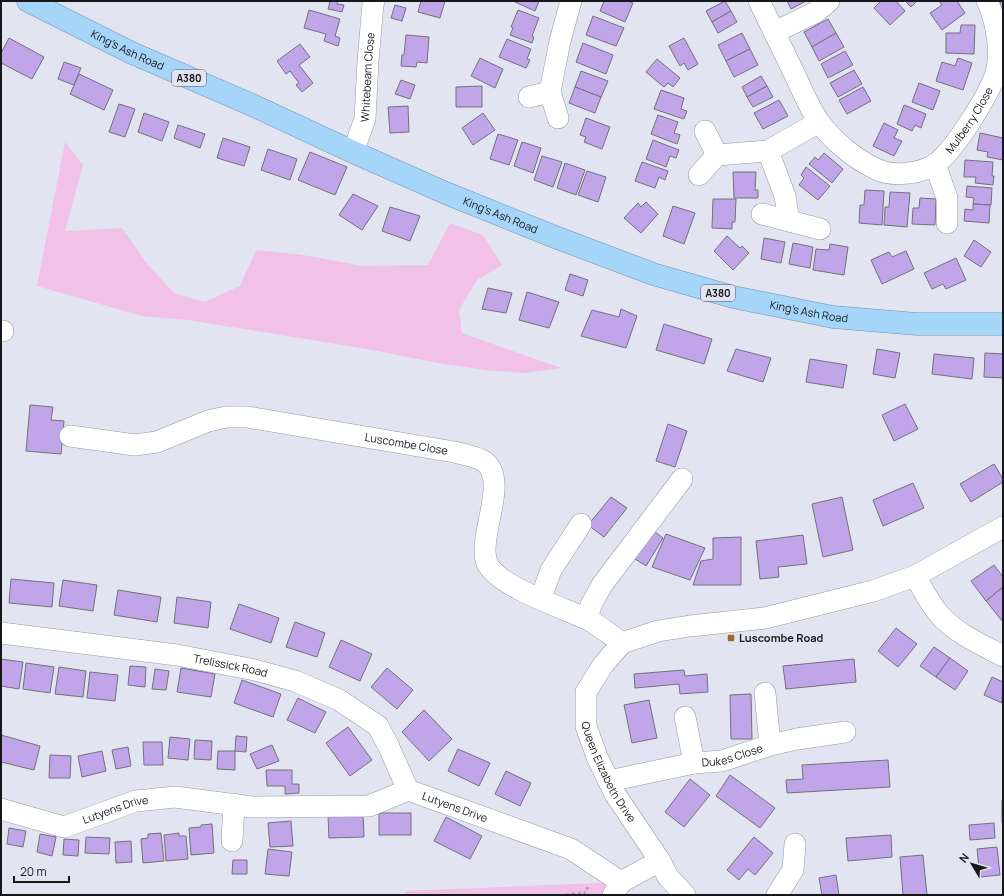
<svg xmlns="http://www.w3.org/2000/svg" width="1004" height="896" font-family="Manrope,sans-serif">
<style>
.green{fill:#f2c1e8}
.building{fill:#c0a5e9;stroke:#74707a}
.lines{fill:none;stroke-linecap:round;stroke-linejoin:round}
.minor-casing{stroke:#9599a4;stroke-width:22}
.highway-casing{stroke:#7392ab;stroke-width:23}
.path{stroke:#a3a5af;stroke-width:2.5;stroke-dasharray:3 3;stroke-linecap:butt}
.minor{stroke:#fff;stroke-width:21}
.highway{stroke:#a5d5f9;stroke-width:22}
.poi-dot{fill:#a16727;stroke:#e2e5f1;stroke-width:1.5}
.labels{text-anchor:middle;stroke-width:4;stroke-linejoin:round;paint-order:stroke}
.shield{fill:#e2e5f1;stroke:#53555b;stroke-width:1}
.shield-label{font-size:10px;font-weight:bold;fill:#16171b}
.street-label{font-size:11px;fill:#16171b;stroke:#e2e5f1}
.poi-label{font-size:11px;font-weight:bold;fill:#16171b;stroke:#e2e5f1;text-anchor:start}
</style>
<rect width="100%" height="100%" fill="#e2e5f1"/>
<!-- green -->
<g class="green">
<polygon points="65,142 83,165 65,231 122,228 148,265 174,293 204,302 240,286 256,250 303,255 363,266 428,265 450,223 483,235 502,265 477,280 459,310 462,333 561,368 525,373 486,370 443,364 367,349 188,320 142,316 37,286"/>
<polygon points="621,882 613,895 405,895 405,891"/>
</g>
<!-- building -->
<g class="building">
<polygon points="326,1 338,1 337,4 344,5 342,12 328,9 330,2"/>
<polygon points="421,1 445,1 440,18 418,12"/>
<polygon points="513,1 539,1 535,11"/>
<polygon points="604,1 628,1 633,3 625,22 600,11"/>
<polygon points="725,1 731,11 712,22 706,11"/>
<polygon points="787,1 806,1 791,9"/>
<polygon points="881,1 896,1 905,11 890,25 874,8"/>
<polygon points="905,1 917,1 911,7"/>
<polygon points="939,1 957,1 965,13 942,30 930,13 942,5"/>
<rect x="1000" y="1" width="3" height="7"/>
<polygon points="395,5 406,8 402,21 391,18"/>
<polygon points="309,10 340,19 335,36 340,38 338,46 324,41 326,34 304,28"/>
<polygon points="518,10 539,18 532,36 534,37 532,43 510,35 513,28 511,27"/>
<polygon points="731,11 737,22 718,33 712,22"/>
<polygon points="593,16 624,28 616,46 586,35"/>
<polygon points="828,19 836,33 812,47 804,32"/>
<polygon points="961,25 975,25 974,54 946,53 946,33 960,33"/>
<polygon points="742,33 750,49 726,61 718,45"/>
<polygon points="836,33 844,47 819,61 812,47"/>
<polygon points="406,35 429,37 427,63 417,62 416,67 401,66 402,55 404,55"/>
<polygon points="9,38 44,57 32,79 1,63 1,53"/>
<polygon points="684,38 698,64 688,70 684,63 680,66 669,46"/>
<polygon points="507,39 531,49 527,59 530,60 526,68 499,57"/>
<polygon points="583,43 613,55 606,74 576,62"/>
<polygon points="300,44 310,57 299,65 313,83 302,92 296,85 299,83 290,71 286,74 277,61"/>
<polygon points="750,49 758,65 734,77 726,61"/>
<polygon points="845,51 853,65 828,78 821,64"/>
<polygon points="480,58 503,69 495,88 471,76"/>
<polygon points="958,58 972,63 963,90 936,81 942,62 955,66"/>
<polygon points="657,59 680,78 673,87 668,83 664,87 646,72"/>
<polygon points="64,62 81,68 74,85 58,79"/>
<polygon points="854,70 862,84 838,97 830,83"/>
<polygon points="581,71 608,81 601,97 575,87"/>
<polygon points="79,74 113,90 104,110 70,94"/>
<polygon points="761,76 767,86 747,97 742,87"/>
<polygon points="401,80 415,85 410,99 395,94"/>
<polygon points="919,83 940,91 933,110 912,102"/>
<polygon points="482,86 482,107 456,107 456,87"/>
<polygon points="767,86 773,97 753,107 747,97"/>
<polygon points="575,87 601,97 595,113 569,103"/>
<polygon points="863,87 871,101 847,114 839,100"/>
<polygon points="661,90 684,98 681,109 687,111 684,119 654,109"/>
<polygon points="779,100 788,116 763,129 754,113"/>
<polygon points="119,104 135,109 125,137 109,132"/>
<polygon points="904,105 926,114 921,128 915,125 912,131 897,124"/>
<polygon points="408,106 409,132 390,133 388,107"/>
<polygon points="144,113 169,122 162,141 138,132"/>
<polygon points="483,113 495,130 473,145 462,128"/>
<polygon points="658,115 678,122 674,133 680,135 677,144 651,134"/>
<polygon points="586,118 610,127 602,149 584,142 586,137 580,135"/>
<polygon points="884,123 898,130 894,138 902,141 894,156 873,146"/>
<polygon points="178,125 205,134 200,148 174,138"/>
<polygon points="980,133 1003,138 1003,160 987,157 988,152 977,150"/>
<polygon points="498,134 518,140 509,165 490,159"/>
<polygon points="223,138 250,147 244,166 217,158"/>
<polygon points="653,140 679,150 676,158 670,156 666,167 646,159"/>
<polygon points="522,142 541,148 533,173 514,166"/>
<polygon points="268,149 297,159 290,180 261,170"/>
<polygon points="310,152 347,167 335,195 298,180"/>
<polygon points="824,153 843,169 832,183 809,164 815,157 818,160"/>
<polygon points="542,156 562,162 553,187 534,180"/>
<polygon points="965,160 993,162 992,176 994,176 993,185 975,183 976,177 964,177"/>
<polygon points="642,162 668,171 665,180 659,177 655,188 635,181"/>
<polygon points="565,163 585,170 576,195 557,188"/>
<polygon points="806,167 830,186 818,200 799,185 804,178 801,175"/>
<polygon points="587,171 606,177 598,202 578,195"/>
<polygon points="733,172 756,172 755,190 758,190 758,198 734,198"/>
<polygon points="967,186 992,188 991,205 973,204 974,198 966,197"/>
<polygon points="865,190 884,191 882,225 859,223 860,205 864,205"/>
<polygon points="890,192 910,193 907,227 884,225 885,207 889,207"/>
<polygon points="353,194 378,206 362,230 339,215"/>
<polygon points="920,198 936,199 935,225 912,224 913,208 919,208"/>
<polygon points="713,199 736,199 735,222 732,222 732,229 712,228"/>
<polygon points="646,202 658,214 641,233 624,218 638,203 641,207"/>
<polygon points="973,204 990,205 989,223 964,221 965,209 973,210"/>
<polygon points="673,206 695,213 684,244 663,236"/>
<polygon points="390,207 420,216 410,241 382,231"/>
<polygon points="727,236 740,248 742,246 749,253 733,270 714,251"/>
<polygon points="764,238 785,242 781,263 761,259"/>
<polygon points="974,240 991,252 981,267 964,256"/>
<polygon points="793,243 813,247 810,268 789,264"/>
<polygon points="830,244 848,247 844,275 813,270 816,249 829,250"/>
<polygon points="906,251 914,269 882,284 871,260 889,252 892,257"/>
<polygon points="956,258 966,280 946,289 943,284 932,289 924,273"/>
<polygon points="570,274 588,280 583,296 565,290"/>
<polygon points="488,288 512,293 506,313 482,309"/>
<polygon points="527,292 559,302 549,328 519,320"/>
<polygon points="621,309 637,316 626,348 581,336 592,310 619,317"/>
<polygon points="664,324 712,339 704,364 656,350"/>
<polygon points="736,349 771,358 763,382 727,371"/>
<polygon points="877,349 900,353 895,378 873,374"/>
<polygon points="985,353 1003,354 1003,378 984,377"/>
<polygon points="934,354 974,358 972,379 932,374"/>
<polygon points="810,359 847,365 843,388 806,382"/>
<polygon points="905,404 918,429 894,441 882,415"/>
<polygon points="30,405 53,407 51,420 64,421 61,454 26,451"/>
<polygon points="668,424 687,431 675,467 656,461"/>
<polygon points="994,464 1003,479 1003,482 971,502 960,484"/>
<polygon points="913,483 924,508 883,526 873,500"/>
<polygon points="611,497 627,508 604,537 588,525"/>
<polygon points="842,497 853,550 823,557 812,504"/>
<polygon points="647,526 663,538 646,566 629,555"/>
<polygon points="666,534 705,548 690,580 652,567"/>
<polygon points="803,535 807,564 778,567 779,577 760,579 756,541"/>
<polygon points="741,537 741,585 693,585 701,561 713,559 713,538"/>
<polygon points="994,565 1003,577 1003,587 986,601 971,581"/>
<polygon points="11,579 54,583 52,607 9,603"/>
<polygon points="63,580 97,585 93,611 59,606"/>
<polygon points="1003,587 1003,622 986,601"/>
<polygon points="118,590 161,597 157,622 114,615"/>
<polygon points="177,597 211,602 208,628 174,623"/>
<polygon points="239,604 279,618 271,643 230,629"/>
<polygon points="295,622 325,633 317,657 286,647"/>
<polygon points="896,628 917,644 898,667 878,651"/>
<polygon points="341,640 372,654 360,681 329,667"/>
<polygon points="934,647 950,658 936,677 920,666"/>
<polygon points="950,658 968,671 955,690 936,677"/>
<polygon points="1,659 23,662 19,689 1,686"/>
<polygon points="854,659 856,682 786,689 783,666"/>
<polygon points="26,663 54,667 50,693 23,689"/>
<polygon points="130,666 146,667 145,687 128,685"/>
<polygon points="59,667 86,671 83,697 55,694"/>
<polygon points="181,668 215,674 211,697 177,692"/>
<polygon points="387,668 413,690 397,709 371,687"/>
<polygon points="155,669 169,671 166,690 152,689"/>
<polygon points="684,670 685,676 707,674 708,692 680,694 679,684 635,688 634,674"/>
<polygon points="90,672 118,675 115,701 87,698"/>
<polygon points="992,677 1003,682 1002,703 984,695"/>
<polygon points="242,680 281,694 273,717 234,703"/>
<polygon points="751,694 752,739 731,739 730,695"/>
<polygon points="298,698 326,712 315,733 287,720"/>
<polygon points="649,700 657,738 632,743 624,705"/>
<polygon points="424,710 452,739 429,761 402,732"/>
<polygon points="348,727 372,760 350,776 326,743"/>
<polygon points="1,735 40,746 34,770 1,762"/>
<polygon points="236,736 247,737 246,752 235,751"/>
<polygon points="170,737 190,739 188,760 168,758"/>
<polygon points="195,740 212,741 211,760 194,759"/>
<polygon points="143,742 162,742 163,765 144,765"/>
<polygon points="272,745 279,761 257,769 250,754"/>
<polygon points="128,747 131,766 116,769 112,750"/>
<polygon points="458,749 490,763 479,786 448,771"/>
<polygon points="102,751 106,771 82,777 78,756"/>
<polygon points="218,751 235,751 235,770 217,769"/>
<polygon points="50,755 71,756 70,778 49,778"/>
<polygon points="888,760 890,787 787,793 786,780 803,779 802,765"/>
<polygon points="266,770 292,770 292,784 299,784 299,793 285,794 285,786 267,786"/>
<polygon points="506,771 531,783 520,806 495,794"/>
<polygon points="730,775 775,808 760,828 716,796"/>
<polygon points="690,779 710,795 684,827 665,812"/>
<rect x="1002" y="801" width="1" height="21"/>
<rect x="379" y="813" width="32" height="22"/>
<polygon points="363,814 364,837 329,838 328,816"/>
<polygon points="446,817 482,836 470,859 434,841"/>
<polygon points="291,821 293,846 270,847 268,823"/>
<polygon points="994,823 995,838 970,840 969,825"/>
<polygon points="212,824 214,853 191,855 189,828 201,827 201,825"/>
<polygon points="9,828 26,831 23,847 7,844"/>
<polygon points="161,833 164,861 143,863 141,839 148,838 148,834"/>
<polygon points="179,833 179,836 186,836 188,859 166,861 164,835"/>
<polygon points="40,834 56,837 52,856 37,852"/>
<polygon points="891,835 892,857 848,861 846,838"/>
<polygon points="86,837 110,838 109,854 85,853"/>
<polygon points="754,837 773,853 755,875 748,869 739,880 727,870"/>
<polygon points="64,839 79,840 78,856 63,855"/>
<polygon points="131,841 132,862 116,863 115,842"/>
<polygon points="997,847 1000,875 980,877 977,849"/>
<polygon points="268,849 292,852 289,876 265,874"/>
<polygon points="923,855 927,895 903,895 900,857"/>
<polygon points="233,860 247,860 247,874 232,874"/>
<polygon points="836,875 839,895 822,895 819,878"/>
</g>
<g class="lines">
<!-- minor casing -->
<g class="minor-casing">
<g id="minor">
<path id="s1" d="M759,1C771,26 783,50 795,75C802,90 810,110 820,123C833,141 855,159 876,169C892,177 919,174 934,165C953,153 992,91 997,69C1001,49 996,19 987,1"/>
<polyline points="775,32 816,12 829,1"/>
<polyline points="529,97 550,92"/>
<polyline points="558,118 550,92 560,41 571,1"/>
<polyline points="705,131 717,155"/>
<path id="s2" d="M353,152L365,119L368,61L373,4L374,1"/>
<polyline points="935,164 947,198 947,223"/>
<polyline points="699,175 717,155 768,151"/>
<polyline points="762,214 820,229"/>
<polyline points="789,221 785,196 768,151 819,122"/>
<polyline points="1,331 3,331"/>
<path id="s3" d="M70,436L135,445L157,442L208,421L226,417H247L454,452C462,454 479,457 485,462C509,482 477,537 487,563C497,586 563,608 587,619C599,625 610,635 622,643"/>
<path d="M915,576C922,588 929,602 938,613C955,633 980,644 1003,656"/>
<polyline points="541,598 551,570 581,524"/>
<polyline points="587,619 591,605 602,585 682,479"/>
<path id="s4" d="M1,633L177,655L255,670L295,681L339,700L378,726L388,745L408,790"/>
<polyline points="622,643 658,631 690,626 765,618 873,591 915,576 1003,527"/>
<path id="s5" d="M622,643L603,665L586,692V726L597,757L615,794L660,861L668,877L685,895"/>
<polyline points="765,693 770,745"/>
<polyline points="685,717 694,763"/>
<path id="s6" d="M609,781L694,763L722,761L770,745L797,739L845,732"/>
<path id="s7" d="M1,809L64,827L136,801L175,797L252,807L369,806L408,790L571,849L621,882"/>
<polyline points="232,841 234,804"/>
<polyline points="613,895 621,882 660,861"/>
<polyline points="777,895 793,870 795,844"/>
</g>
</g>
<!-- highway casing -->
<g class="highway-casing">
<g id="highway">
<path id="s8" d="M28,1L132,53L252,105L353,152L448,194L555,237L653,274L733,297L833,317L917,324H1003"/>
</g>
</g>
<!-- path -->
<g class="path">
<polyline points="566,895 585,892"/>
<polyline points="584,895 589,885"/>
</g>
<!-- minor -->
<use href="#minor" class="minor"/>
<!-- highway -->
<use href="#highway" class="highway"/>
</g>
<!-- markers -->
<rect class="poi-dot" x="727" y="634" width="8" height="8" rx="2"/>
<g class="labels">
<!-- shield labels -->
<g class="shield">
<rect x="172" y="70" width="34" height="16" rx="3"/>
<rect x="701" y="285" width="34" height="16" rx="3"/>
</g>
<g class="shield-label">
<text x="189" y="82">A380</text>
<text x="718" y="297">A380</text>
</g>
<!-- street labels -->
<g class="street-label">
<text dy="4" stroke="none"><textPath href="#s8" startOffset="111">King's Ash Road</textPath></text>
<text dy="4" stroke="none"><textPath href="#s2" startOffset="77">Whitebeam Close</textPath></text>
<text dy="4" stroke="none"><textPath href="#s1" startOffset="327">Mulberry Close</textPath></text>
<text dy="4" stroke="none"><textPath href="#s8" startOffset="519">King's Ash Road</textPath></text>
<text dy="4" stroke="none"><textPath href="#s8" startOffset="843">King's Ash Road</textPath></text>
<text dy="4" stroke="none"><textPath href="#s3" startOffset="344">Luscombe Close</textPath></text>
<text dy="4" stroke="none"><textPath href="#s4" startOffset="232">Trelissick Road</textPath></text>
<text dy="4" stroke="none"><textPath href="#s6" startOffset="126">Dukes Close</textPath></text>
<text dy="4" stroke="none"><textPath href="#s5" startOffset="146">Queen Elizabeth Drive</textPath></text>
<text dy="4" stroke="none"><textPath href="#s7" startOffset="468">Lutyens Drive</textPath></text>
<text dy="4" stroke="none"><textPath href="#s7" startOffset="120">Lutyens Drive</textPath></text>
</g>
<!-- poi labels -->
<g class="poi-label">
<text x="739" y="642">Luscombe Road</text>
</g>
</g>
<!-- border -->
<rect width="1004" height="896" fill="none" stroke="#16171b" stroke-width="4"/>
<!-- north arrow -->
<g transform="translate(972 864) rotate(308)" stroke="#e2e5f1" stroke-width="3" paint-order="stroke">
<path d="M0-3L7 15L0 10L-7 15Z" fill="#16171b"/>
<text y="-6" font-size="11" font-weight="bold" text-anchor="middle" fill="#16171b">N</text>
</g>
<!-- scale -->
<path d="M14 876v6h55v-6" fill="none" stroke="#16171b" stroke-width="2"/>
<text x="20" y="876" font-size="12" fill="#16171b" stroke="#e2e5f1" stroke-width="3" paint-order="stroke">20 m</text>
</svg>
